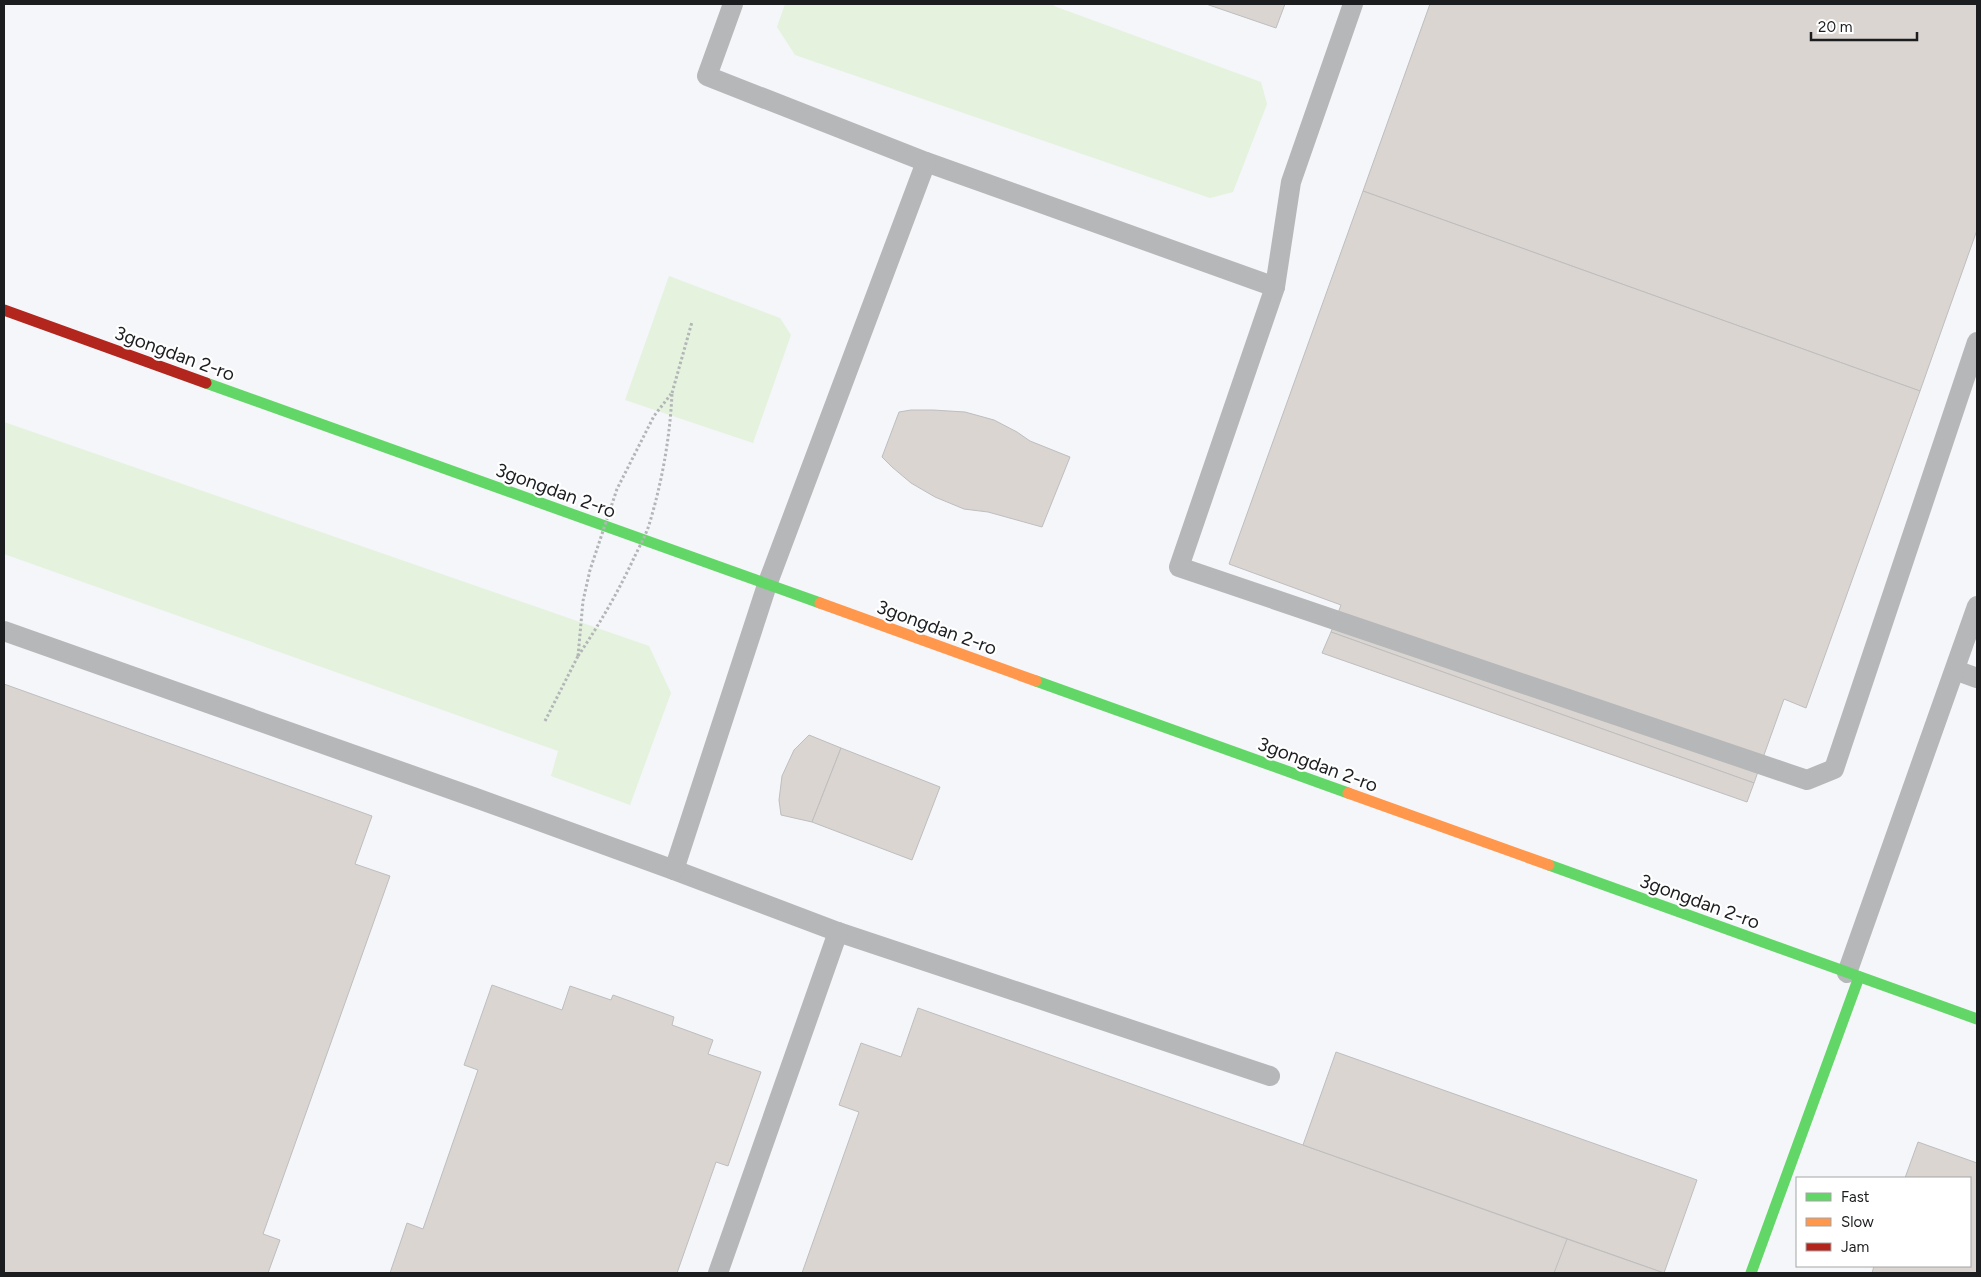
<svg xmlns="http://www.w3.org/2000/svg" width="1981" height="1277" font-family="Figtree,sans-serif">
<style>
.green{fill:#e4f2de}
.building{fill:#dad5d0;stroke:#bebebf}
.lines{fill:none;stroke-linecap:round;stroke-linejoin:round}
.path{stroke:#b3b5b6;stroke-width:3;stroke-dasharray:2.5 2.5;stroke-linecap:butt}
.lane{stroke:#b5b7b8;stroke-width:20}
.fast{stroke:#63d668;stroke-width:11}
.slow{stroke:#ff974d;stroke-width:11}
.jam{stroke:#b3261e;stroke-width:11}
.path-bridge{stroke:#b3b5b6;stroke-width:3;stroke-dasharray:2.5 2.5;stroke-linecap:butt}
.labels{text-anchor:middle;stroke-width:4.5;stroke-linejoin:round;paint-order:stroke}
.street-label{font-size:19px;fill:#1b1d1f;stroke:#fff}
</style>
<rect width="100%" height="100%" fill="#f4f6f9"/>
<!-- green -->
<g class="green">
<polygon points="785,4 1054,4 1054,6 1261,82 1267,104 1233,192 1210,198 795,55 777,27"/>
<polygon points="669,276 780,318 791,335 753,443 625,400"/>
<polygon points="4,422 649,646 671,693 630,805 551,776 558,751 4,554"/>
</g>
<!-- building -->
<g class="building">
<polygon points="1206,4 1285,4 1276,28"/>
<polygon points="1430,4 1977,4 1977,230 1920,391 1363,191"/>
<polygon points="1363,191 1920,391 1806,708 1784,699 1754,783 1331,632 1341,605 1229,564"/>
<polygon points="911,410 933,410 965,412 994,420 1017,432 1030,441 1070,457 1042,527 988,512 964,509 935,497 911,483 892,467 882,457 899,412"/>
<polygon points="1331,632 1754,783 1747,802 1322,653"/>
<polygon points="4,684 372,816 355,864 390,876 263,1234 280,1240 268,1273 4,1273"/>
<polygon points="809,735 841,748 812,822 781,815 779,800 782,776 794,750"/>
<polygon points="841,748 940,787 912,860 812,822"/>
<polygon points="492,985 562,1010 570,986 611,1000 613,995 674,1017 672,1025 713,1040 708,1054 761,1072 728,1166 716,1162 677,1273 390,1273 407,1223 423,1229 478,1070 464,1065"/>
<polygon points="918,1008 1567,1239 1664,1273 802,1273 859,1112 839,1105 861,1043 901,1057"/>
<polygon points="1336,1052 1697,1180 1664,1273 1303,1145"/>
<polygon points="1918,1142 1977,1163 1977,1273 1872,1273 1874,1266 1970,1266 1970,1178 1905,1178"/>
<polygon points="1567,1239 1664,1273 1554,1273"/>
</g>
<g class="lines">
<!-- path -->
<g class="path">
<polyline points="672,393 692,322"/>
<polyline points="545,721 578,656"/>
</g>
<!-- lane -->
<g class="lane">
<polyline points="733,4 707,76 926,162 1275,287"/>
<polyline points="1353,4 1291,182 1275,287 1179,567 1807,780 1834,769 1977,342"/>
<polyline points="4,631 473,797 674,870 838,932 1270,1076"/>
<polyline points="1955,670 1977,678"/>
<polyline points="674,870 767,585 926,162"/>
<polyline points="1847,973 1977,606"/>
<polyline points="718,1273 838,932"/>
</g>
<!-- fast -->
<g class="fast">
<polyline points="206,383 820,603"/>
<polyline points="1036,681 1348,793"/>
<polyline points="1549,865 1977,1019"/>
<polyline points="1751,1273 1859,977"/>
</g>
<!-- slow -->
<g class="slow">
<polyline points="820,603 1036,681"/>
<polyline points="1348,793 1549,865"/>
</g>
<!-- jam -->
<polyline class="jam" points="4,310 206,383"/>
<!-- path-bridge -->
<g class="path-bridge">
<path d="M578,656C599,625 617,594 633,560C638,549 645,537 649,525C662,482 670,438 672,393"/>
<polyline points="578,656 583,601 590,570 617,489 654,416 671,394"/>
</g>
</g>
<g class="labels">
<!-- street labels -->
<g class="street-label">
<text transform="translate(175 353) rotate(20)" y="7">3gongdan 2-ro</text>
<text transform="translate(556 490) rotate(20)" y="7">3gongdan 2-ro</text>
<text transform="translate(937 627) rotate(20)" y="7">3gongdan 2-ro</text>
<text transform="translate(1318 764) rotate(20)" y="7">3gongdan 2-ro</text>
<text transform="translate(1700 901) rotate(20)" y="7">3gongdan 2-ro</text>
</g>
</g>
<!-- border -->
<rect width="1981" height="1277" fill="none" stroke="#1b1d1f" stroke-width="10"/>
<!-- legend -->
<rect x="1796" y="1177" width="175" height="90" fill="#ffffff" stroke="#a4a5a5"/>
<rect x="1806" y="1193" width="25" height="8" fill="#63d668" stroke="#a4a5a5"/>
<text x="1841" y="1202" font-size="15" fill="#1b1d1f">Fast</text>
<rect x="1806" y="1218" width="25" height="8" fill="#ff974d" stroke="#a4a5a5"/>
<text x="1841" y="1227" font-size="15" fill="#1b1d1f">Slow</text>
<rect x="1806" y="1243" width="25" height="8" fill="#b3261e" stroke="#a4a5a5"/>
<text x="1841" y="1252" font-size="15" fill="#1b1d1f">Jam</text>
<!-- scale -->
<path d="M1811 32v8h106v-8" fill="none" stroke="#1b1d1f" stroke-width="2.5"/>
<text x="1818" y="32" font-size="15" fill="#1b1d1f" stroke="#ffffff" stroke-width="4" paint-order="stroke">20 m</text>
</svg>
